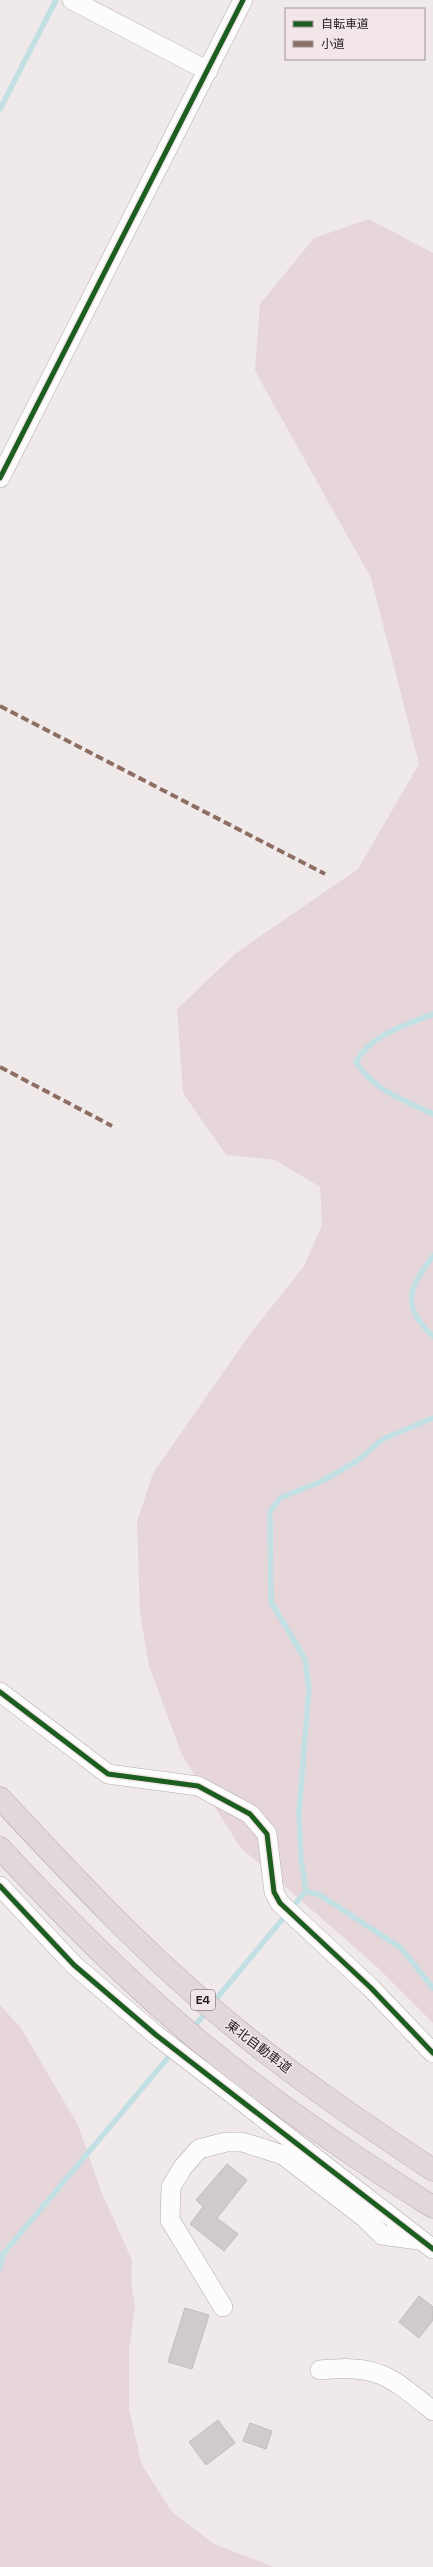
<svg xmlns="http://www.w3.org/2000/svg" width="433" height="2567" font-family="'Space Grotesk','Noto Sans JP',sans-serif">
<style>
.green{fill:#e7d6d9}
.lines{fill:none;stroke-linecap:round;stroke-linejoin:round}
.stream{stroke:#c2e0e4;stroke-width:5.5}
.building{fill:#d0cacb;stroke:#c2bcbd}
.minor-casing{stroke:#b1acad;stroke-width:20}
.highway-casing{stroke:#b0a4a6;stroke-width:23}
.minor{stroke:#fdfcfc;stroke-width:19}
.highway{stroke:#e2d8da;stroke-width:22}
.quiet{stroke:#8d6e63;stroke-width:4;stroke-dasharray:8 4;stroke-linecap:butt}
.cycleway-casing{stroke:#f3e6e8;stroke-width:8}
.cycleway{stroke:#1b5e20;stroke-width:5}
.labels{text-anchor:middle;stroke-width:3;stroke-linejoin:round;paint-order:stroke}
.shield{fill:#f3e6e8;stroke:#5f5959;stroke-width:1}
.shield-label{font-size:12px;font-weight:bold;fill:#201c1c}
.street-label{font-size:13px;fill:#201c1c;stroke:#f3e6e8}
</style>
<rect width="100%" height="100%" fill="#f0e9ea"/>
<!-- green -->
<g class="green">
<polygon points="369,219 433,253 433,2023 376,1966 240,1847 182,1755 149,1666 140,1613 137,1522 153,1473 250,1334 304,1266 322,1225 320,1187 275,1160 226,1155 183,1093 177,1009 236,953 358,869 419,764 371,578 255,371 260,304 314,238"/>
<polygon points="0,2005 21,2028 78,2125 101,2191 132,2260 131,2281 135,2306 129,2349 129,2410 142,2465 172,2512 214,2544 274,2567 0,2567"/>
</g>
<g class="lines">
<!-- stream -->
<g class="stream">
<polyline points="0,109 56,0"/>
<path d="M433,1014C406,1025 370,1035 356,1062C374,1091 404,1100 433,1114"/>
<path d="M433,1256C409,1288 400,1306 433,1336"/>
<polyline points="306,1891 320,1895 401,1948 433,1988"/>
<polyline points="212,2004 306,1891 301,1858 299,1812 309,1688 305,1659 271,1602 270,1512 280,1498 322,1481 357,1461 383,1439 433,1418"/>
<polyline points="192,2029 207,2011"/>
<polyline points="0,2268 3,2254 187,2035"/>
</g>
</g>
<!-- building -->
<g class="building">
<polygon points="227,2164 247,2180 217,2218 238,2234 224,2251 190,2224 203,2207 196,2200"/>
<polygon points="419,2296 433,2307 433,2320 419,2338 399,2322"/>
<polygon points="185,2308 209,2315 192,2369 168,2362"/>
<polygon points="218,2420 235,2443 206,2465 189,2442"/>
<polygon points="250,2423 272,2431 266,2449 243,2441"/>
</g>
<g class="lines">
<!-- minor casing -->
<g class="minor-casing">
<g id="minor">
<polyline points="72,0 208,71"/>
<polyline points="0,478 243,0"/>
<polyline points="0,1692 108,1774 198,1786 250,1814 267,1834 274,1892 280,1903 371,1988 433,2053"/>
<polyline points="0,1886 74,1965 156,2035 433,2249"/>
<polyline points="223,2307 170,2220 171,2187 183,2167 199,2149 226,2142 242,2142 283,2155 365,2218 382,2235 418,2240"/>
<path d="M320,2370C378,2364 390,2376 433,2411"/>
</g>
</g>
<!-- highway casing -->
<g class="highway-casing">
<g id="highway">
<path d="M0,1798C71,1874 142,1951 222,2017C288,2073 361,2122 433,2170"/>
<path d="M0,1848C62,1915 128,1982 199,2041C273,2102 352,2156 433,2207"/>
</g>
</g>
<!-- minor -->
<use href="#minor" class="minor"/>
<!-- highway -->
<use href="#highway" class="highway"/>
<!-- quiet -->
<g class="quiet">
<polyline points="0,706 325,874"/>
<polyline points="0,1067 112,1126"/>
</g>
<!-- cycleway casing -->
<g class="cycleway-casing">
<g id="cycleway">
<polyline points="0,478 243,0"/>
<polyline points="0,1692 108,1774 198,1786 250,1814 267,1834 274,1892 280,1903 371,1988 433,2053"/>
<polyline points="0,1886 74,1965 156,2035 433,2249"/>
</g>
</g>
<!-- cycleway -->
<use href="#cycleway" class="cycleway"/>
</g>
<g class="labels">
<!-- shield labels -->
<rect class="shield" x="191" y="1990" width="24" height="20" rx="3"/>
<g class="shield-label">
<text x="203" y="2004">E4</text>
</g>
<!-- street labels -->
<g class="street-label">
<text transform="translate(259 2046) rotate(37)" y="5">東北自動車道</text>
</g>
</g>
<!-- legend -->
<rect x="285" y="8" width="140" height="52" fill="#f3e6e8" stroke="#9f9596"/>
<rect x="293" y="21" width="20" height="6" fill="#1b5e20" stroke="#9f9596"/>
<text x="321" y="28" font-size="12" fill="#201c1c">自転車道</text>
<rect x="293" y="41" width="20" height="6" fill="#8d6e63" stroke="#9f9596"/>
<text x="321" y="48" font-size="12" fill="#201c1c">小道</text>
</svg>
